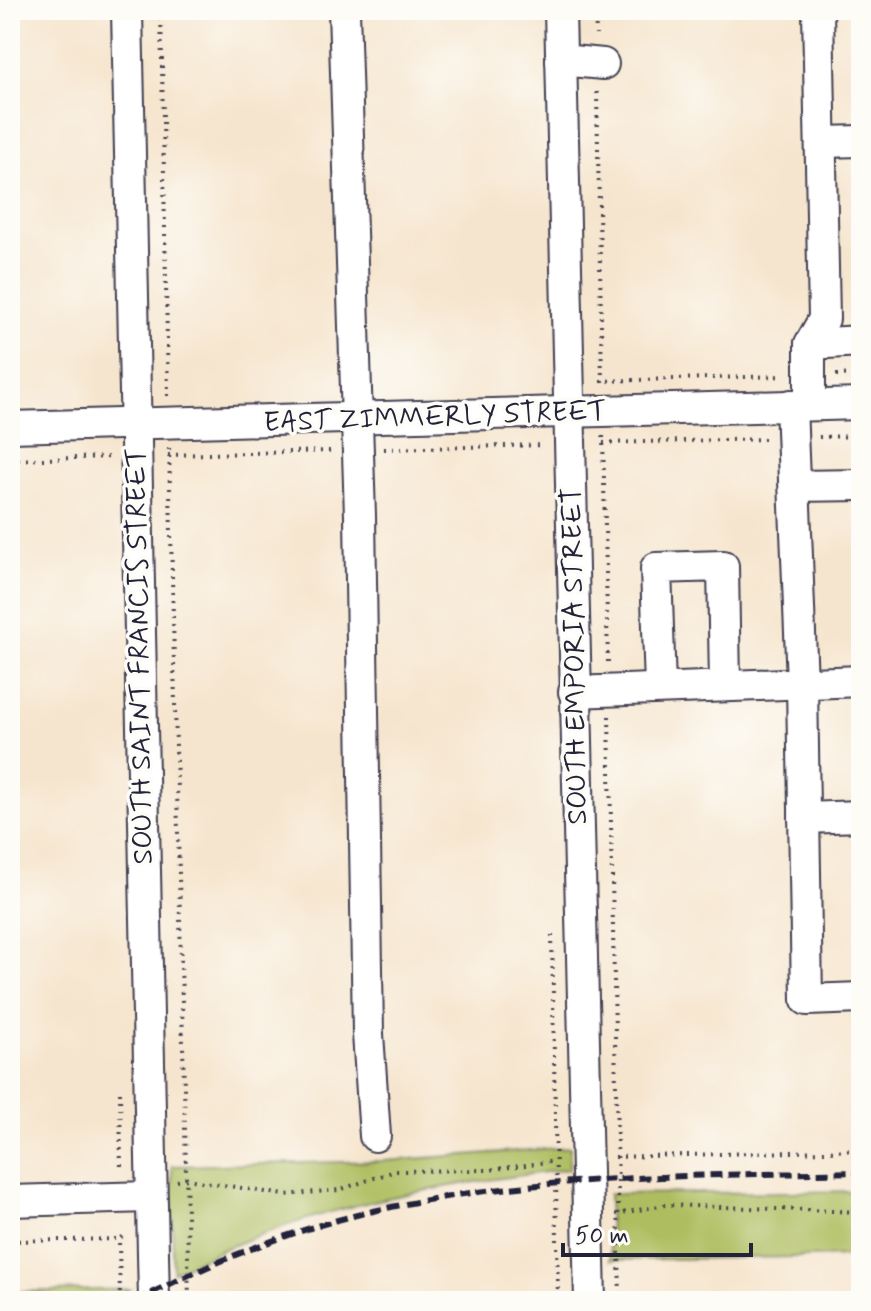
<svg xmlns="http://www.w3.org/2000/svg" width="871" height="1311" font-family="Mynerve,sans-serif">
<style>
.green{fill:#aebd5f;stroke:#68704d;stroke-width:2}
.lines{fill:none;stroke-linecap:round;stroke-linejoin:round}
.minor-casing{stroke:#423f51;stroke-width:34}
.path{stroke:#423f51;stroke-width:4;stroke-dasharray:2 6;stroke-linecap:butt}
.minor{stroke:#fff;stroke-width:30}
.rail{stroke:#22223b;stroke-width:6;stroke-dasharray:12 6;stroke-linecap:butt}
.labels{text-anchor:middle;stroke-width:7;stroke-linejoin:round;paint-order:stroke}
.street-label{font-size:28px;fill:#22223b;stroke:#fdfcf7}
</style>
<rect width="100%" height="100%" fill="#fdfcf7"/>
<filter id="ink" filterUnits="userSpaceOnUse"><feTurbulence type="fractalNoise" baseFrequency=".0125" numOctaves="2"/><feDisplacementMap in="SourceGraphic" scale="16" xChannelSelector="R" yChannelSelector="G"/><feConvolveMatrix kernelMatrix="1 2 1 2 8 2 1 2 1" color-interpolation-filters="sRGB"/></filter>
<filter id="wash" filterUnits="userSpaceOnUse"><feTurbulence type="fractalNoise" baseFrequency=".006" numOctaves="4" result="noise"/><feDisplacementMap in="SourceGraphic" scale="32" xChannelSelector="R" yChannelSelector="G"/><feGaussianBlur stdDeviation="1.8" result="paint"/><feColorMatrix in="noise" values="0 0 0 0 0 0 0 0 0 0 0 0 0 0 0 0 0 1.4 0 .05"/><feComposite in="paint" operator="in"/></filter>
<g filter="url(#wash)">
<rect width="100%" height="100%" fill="#f6e5ce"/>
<!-- green -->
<g class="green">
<path d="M570,1147L569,1169C426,1187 304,1207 173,1272L172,1166L385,1161Z"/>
<polygon points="861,1191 861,1256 610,1260 609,1194"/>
<polygon points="130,1289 110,1301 10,1301 10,1292"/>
</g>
</g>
<g filter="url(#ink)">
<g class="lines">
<!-- minor casing -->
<g class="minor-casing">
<g id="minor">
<polyline points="127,10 154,1301"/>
<polyline points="344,10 360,516 368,1034 375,1136"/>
<polyline points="560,10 590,1301"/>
<polyline points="561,60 603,64"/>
<polyline points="823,142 861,141"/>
<polyline points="810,344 861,341"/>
<polyline points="791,405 802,683 807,1000 861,998"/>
<polyline points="810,405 810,344 824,319 818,10"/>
<polyline points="10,427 861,404"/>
<polyline points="795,486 861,485"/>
<polyline points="660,688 656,568 723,566 725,686"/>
<polyline points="574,692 861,681"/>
<polyline points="804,818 861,816"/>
<polyline points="10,1201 149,1197"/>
</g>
</g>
<!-- path -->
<g class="path">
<polyline points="161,10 168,396"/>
<polyline points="595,10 596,35"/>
<polyline points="597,92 602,383"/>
<polyline points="836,375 861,374"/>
<polyline points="600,381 783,376"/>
<polyline points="603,436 608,663"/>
<polyline points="819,437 861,436"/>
<polyline points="603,443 767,439"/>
<polyline points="169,448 189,1301"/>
<polyline points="384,449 543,445"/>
<polyline points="168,455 331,451"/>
<polyline points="10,460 111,457"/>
<polyline points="609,716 620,1301"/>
<polyline points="552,935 558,1301"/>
<polyline points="120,1092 121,1171"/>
<polyline points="615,1157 861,1150"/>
<polyline points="177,1181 187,1179 284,1195 339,1190 395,1171 488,1170 555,1161"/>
<polyline points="616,1214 665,1205 861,1212"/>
<polyline points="10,1241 119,1239"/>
<polyline points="120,1301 119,1239 125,1234"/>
</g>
<!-- minor -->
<use href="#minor" class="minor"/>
<!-- rail -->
<path class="rail" d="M135,1301C203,1267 275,1236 349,1217C515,1174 691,1176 861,1172"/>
</g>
</g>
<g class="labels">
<!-- street labels -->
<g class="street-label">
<text transform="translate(435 415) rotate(-2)" y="10">EAST ZIMMERLY STREET</text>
<text transform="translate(138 656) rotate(-91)" y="10">SOUTH SAINT FRANCIS STREET</text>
<text transform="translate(573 656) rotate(-91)" y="10">SOUTH EMPORIA STREET</text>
</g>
</g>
<!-- margin -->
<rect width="871" height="1311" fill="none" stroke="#fdfcf7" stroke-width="40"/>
<!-- scale -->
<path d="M563 1243v12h188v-12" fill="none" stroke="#22223b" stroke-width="4"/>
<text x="575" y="1243" font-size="24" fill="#22223b" stroke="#fdfcf7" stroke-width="6" paint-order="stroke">50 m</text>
</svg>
